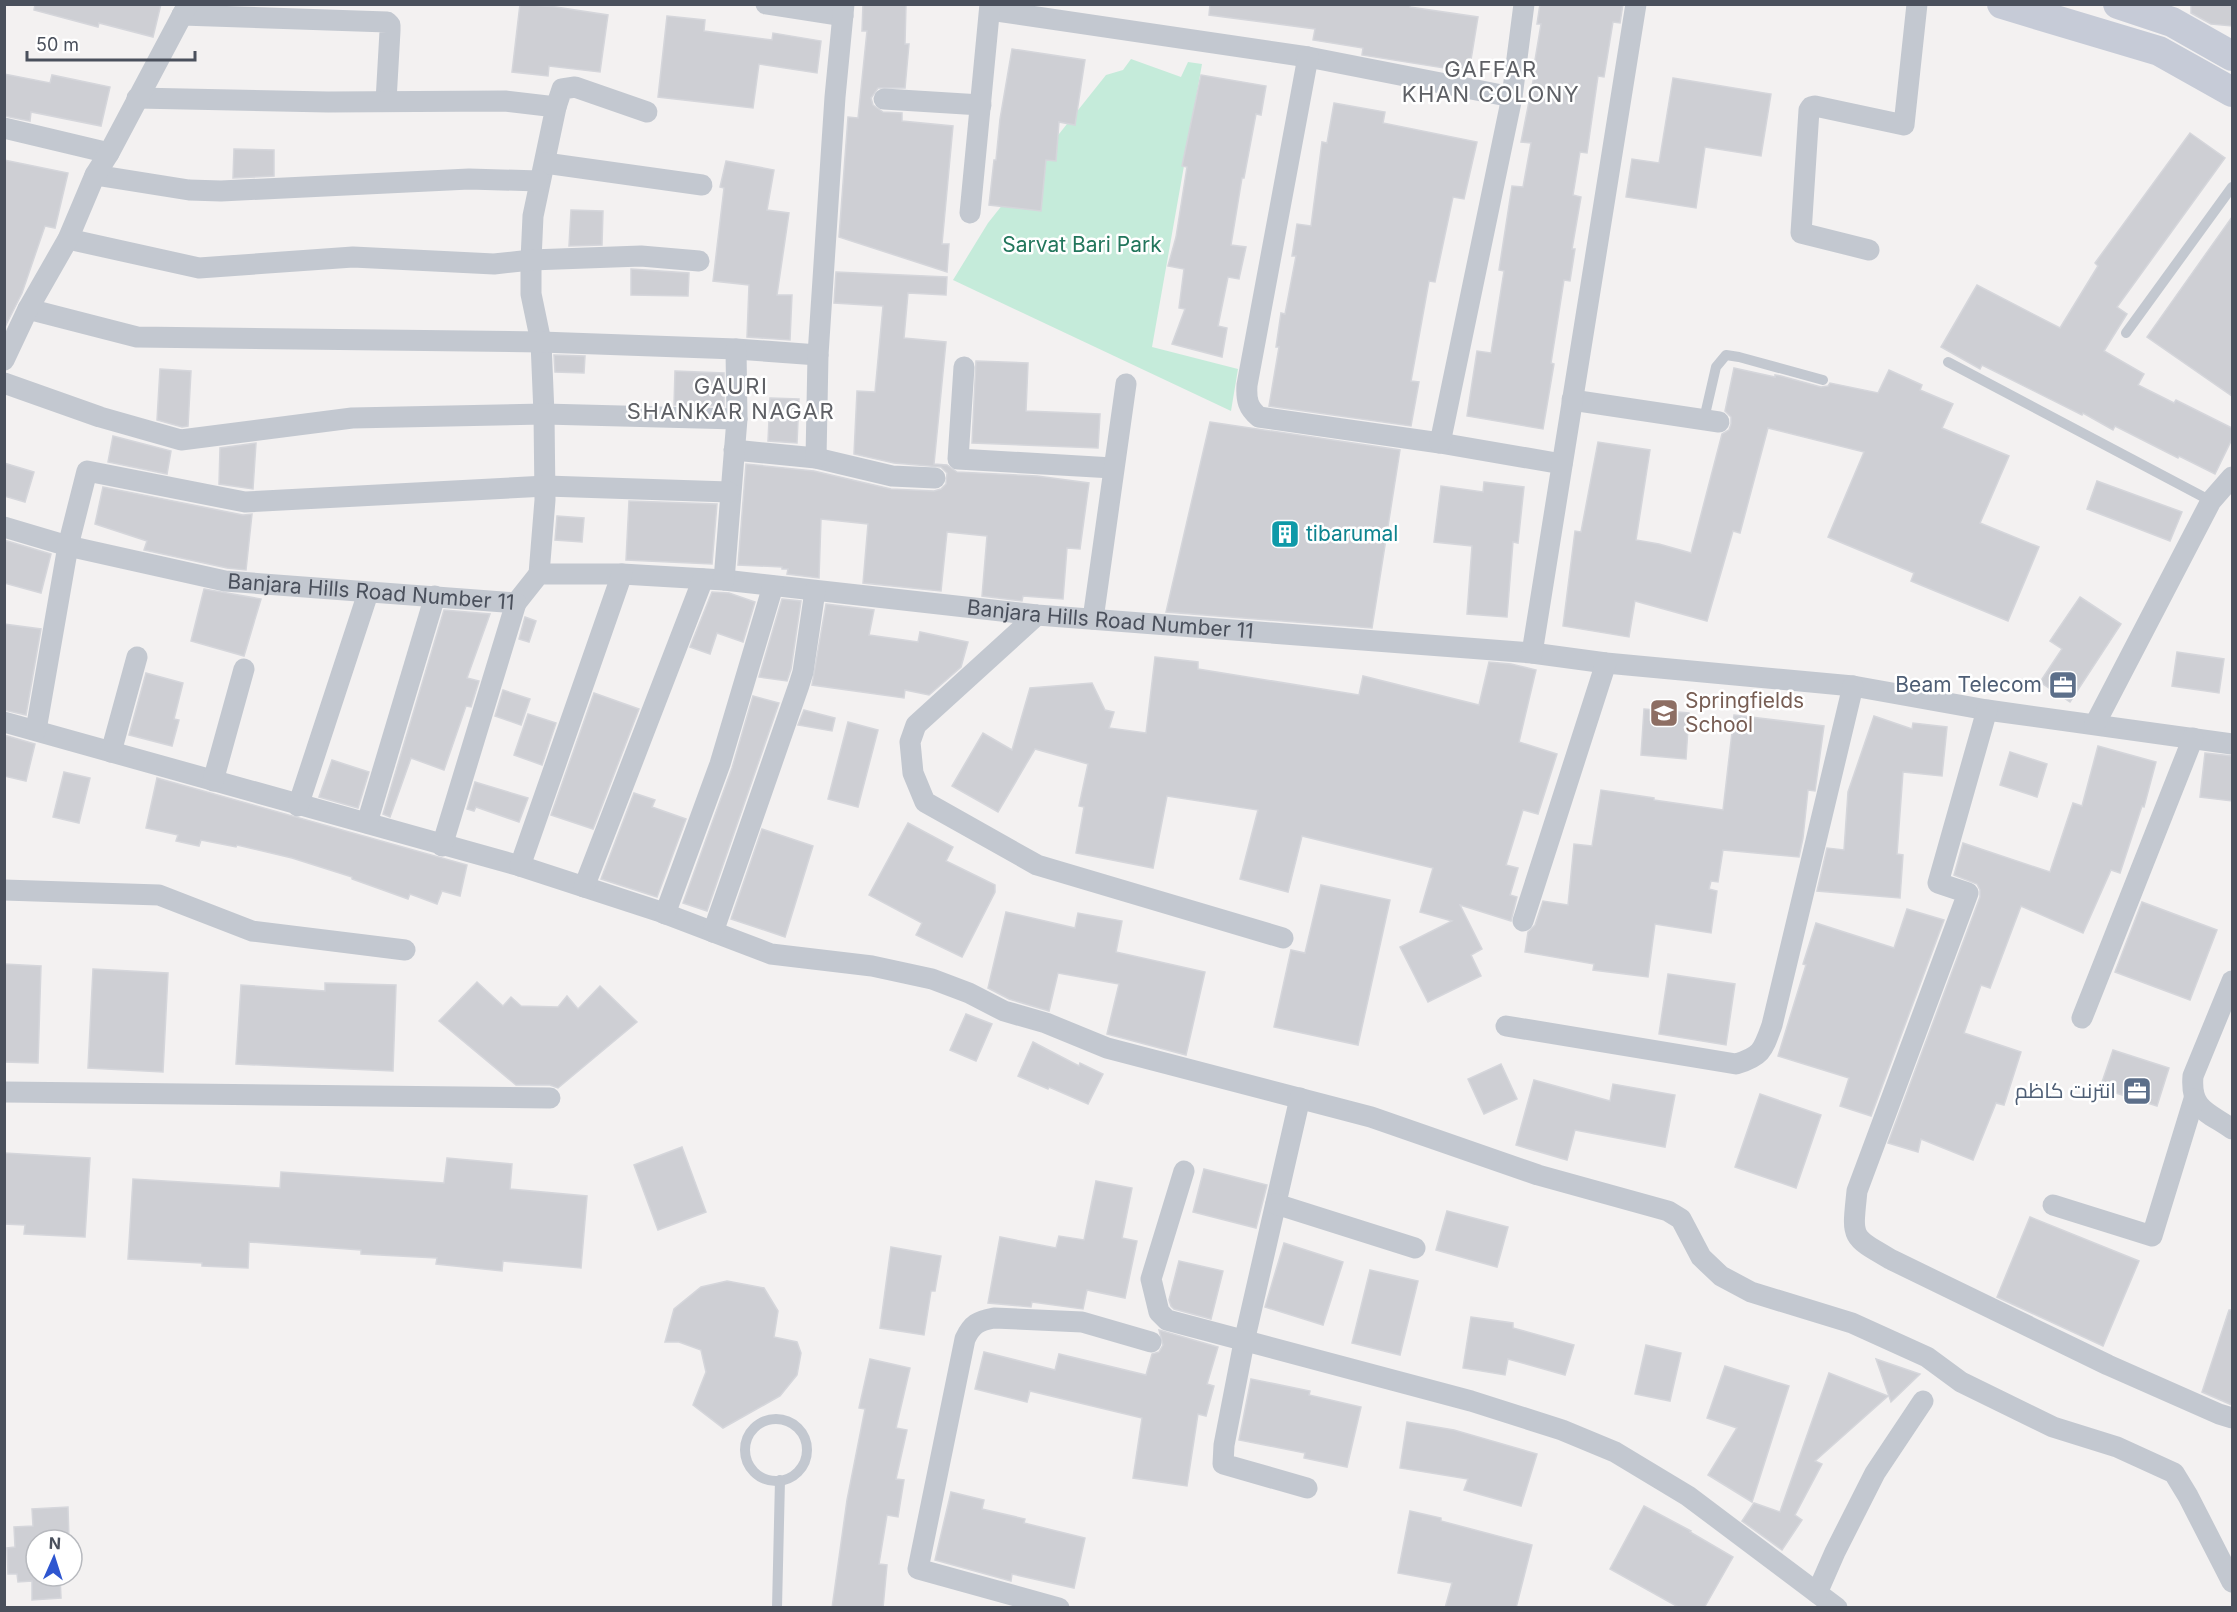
<svg xmlns="http://www.w3.org/2000/svg" width="2237" height="1612" font-family="Inter,Cairo,sans-serif">
<style>
.green{fill:#c5ebda}
.building{fill:#cecfd4;stroke:#d5d6db;stroke-width:1.5}
.lines{fill:none;stroke-linecap:round;stroke-linejoin:round}
.lane{stroke:#c3c8d0;stroke-width:10}
.street{stroke:#c3c8d0;stroke-width:21}
.secondary{stroke:#c6cbd7;stroke-width:30}
.labels{text-anchor:middle;stroke-width:5;stroke-linejoin:round;paint-order:stroke}
.park-label{font-size:21px;fill:#22765c;stroke:#fff}
.culture-label{font-size:21px;fill:#0d838f;stroke:#fff;text-anchor:start}
.street-label{font-size:21px;fill:#4a505c;stroke:#fff}
.service-label{font-size:21px;fill:#4e5e75;stroke:#fff;text-anchor:end}
.education-label{font-size:21px;fill:#785e54;stroke:#fff;text-anchor:start}
.neighbourhood-label{font-size:22px;letter-spacing:1.5px;fill:#5e6065;stroke:#fff}
</style>
<rect width="100%" height="100%" fill="#f3f1f1"/>
<!-- green -->
<polygon class="green" points="1131,59 1181,77 1188,62 1202,64 1152,347 1238,369 1231,411 953,280 988,223 1106,75 1123,70"/>
<!-- building -->
<g class="building">
<polygon points="35,4 161,4 153,37 99,23 98,27 34,10"/>
<polygon points="520,4 556,7 608,15 600,72 549,66 548,76 512,72"/>
<polygon points="863,4 906,4 905,44 909,44 905,88 878,88 871,98 873,105 883,112 902,113 902,121 953,126 942,244 949,244 947,272 839,237 848,117 858,118 867,31 862,31"/>
<polygon points="1210,4 1410,4 1410,7 1478,17 1469,72 1362,55 1363,48 1313,40 1315,29 1209,15"/>
<polygon points="1540,4 1623,4 1620,23 1613,22 1604,77 1598,76 1587,153 1580,152 1573,195 1581,197 1572,249 1575,249 1570,281 1564,280 1551,363 1554,364 1543,429 1467,416 1477,351 1491,353 1504,271 1499,270 1512,186 1523,187 1531,143 1521,142 1536,66 1534,66 1541,24 1537,24"/>
<polygon points="2191,4 2232,4 2232,26 2211,24 2191,13"/>
<polygon points="667,16 705,20 704,31 772,40 773,33 821,41 817,73 759,64 753,108 658,97"/>
<polygon points="1012,49 1085,60 1075,125 1059,122 1056,161 1046,160 1041,211 989,205 994,160 996,160 1000,119"/>
<polygon points="4,74 50,83 52,75 110,87 101,126 31,112 30,121 4,116"/>
<polygon points="1201,75 1266,86 1261,115 1256,114 1244,178 1242,178 1231,245 1246,247 1239,279 1228,277 1218,326 1227,328 1222,357 1172,344 1185,309 1179,308 1184,269 1168,266 1176,237 1187,167 1182,166"/>
<polygon points="1673,78 1771,94 1761,156 1705,147 1696,208 1626,197 1632,159 1659,163"/>
<polygon points="1334,103 1385,112 1383,123 1477,142 1464,199 1453,197 1435,282 1429,281 1411,381 1419,382 1411,426 1269,406 1279,347 1276,347 1281,313 1285,314 1296,256 1292,256 1297,224 1311,226 1322,142 1327,143"/>
<polygon points="2190,133 2225,158 2117,307 2127,314 2104,351 2144,374 2138,385 2174,403 2176,400 2232,428 2232,439 2215,474 2179,456 2178,458 2115,426 2113,430 2083,413 2082,415 1982,365 1980,369 1941,347 1977,285 2060,328 2098,266 2095,263"/>
<polygon points="234,149 274,150 274,176 233,178"/>
<polygon points="4,160 68,173 55,228 45,226 22,293 4,329"/>
<polygon points="726,161 774,170 767,210 789,213 777,295 792,295 790,340 747,337 749,285 713,281 724,188 720,187"/>
<polygon points="571,210 603,211 602,245 569,246"/>
<polygon points="2232,217 2232,396 2147,337"/>
<polygon points="631,269 689,273 688,296 631,295"/>
<polygon points="836,272 947,277 946,295 908,293 904,338 946,342 934,464 947,465 957,472 1037,476 1089,483 1080,549 1067,548 1063,599 1023,596 1022,601 982,596 987,536 947,532 941,591 863,583 868,524 821,519 819,578 787,574 788,569 782,569 782,567 738,565 746,464 814,471 891,489 934,491 941,489 946,484 947,473 941,467 894,463 854,454 857,391 875,392 883,306 834,303"/>
<polygon points="554,355 585,356 584,373 555,372"/>
<polygon points="976,361 1028,363 1026,411 1100,414 1098,448 972,443"/>
<polygon points="1734,368 1775,377 1775,375 1781,376 1821,387 1828,386 1830,383 1878,393 1889,370 1922,385 1920,390 1953,404 1942,428 2009,456 1980,523 2039,547 2008,621 1911,581 1914,573 1828,537 1864,452 1768,428 1740,533 1733,531 1707,621 1635,601 1629,637 1563,626 1575,531 1581,532 1598,442 1650,450 1636,540 1659,544 1691,553 1722,434 1729,430 1731,424 1731,417 1725,411"/>
<polygon points="160,369 191,371 188,426 182,427 157,420"/>
<polygon points="675,371 724,373 724,406 674,405"/>
<polygon points="770,398 799,399 797,443 768,441"/>
<polygon points="1210,422 1400,450 1372,628 1166,612"/>
<polygon points="113,436 171,451 167,474 108,462"/>
<polygon points="256,443 253,489 219,484 220,448"/>
<polygon points="4,463 34,472 25,502 4,496"/>
<polygon points="2097,481 2182,512 2170,541 2087,509"/>
<polygon points="1484,482 1524,487 1518,543 1513,542 1507,617 1467,614 1472,546 1434,542 1441,486 1483,492"/>
<polygon points="103,487 243,515 252,514 246,570 227,568 144,550 147,541 95,524"/>
<polygon points="629,501 717,504 712,564 626,560"/>
<polygon points="557,516 584,518 582,542 555,540"/>
<polygon points="4,540 51,554 41,593 4,583"/>
<polygon points="204,589 261,599 244,656 191,641"/>
<polygon points="712,592 729,593 755,602 743,642 717,633 710,654 690,647"/>
<polygon points="2080,597 2121,624 2070,702 2040,682 2062,649 2050,641"/>
<polygon points="782,599 801,601 791,669 787,681 759,677"/>
<polygon points="826,604 874,610 869,635 918,642 920,632 968,642 961,667 929,695 905,690 904,698 812,685"/>
<polygon points="444,610 490,614 467,678 479,681 471,707 466,706 444,770 411,758 390,817 383,814"/>
<polygon points="525,617 536,621 529,642 519,639"/>
<polygon points="4,624 41,629 26,715 4,710"/>
<polygon points="2177,652 2224,659 2219,693 2172,686"/>
<polygon points="1155,657 1198,662 1198,669 1359,695 1363,676 1479,705 1489,662 1511,664 1536,670 1519,742 1557,754 1538,814 1523,810 1506,865 1518,868 1510,895 1517,897 1511,921 1460,905 1482,949 1471,955 1481,976 1428,1002 1400,947 1452,921 1420,912 1433,868 1302,836 1288,892 1240,879 1258,810 1167,796 1153,868 1076,853 1084,807 1079,806 1088,764 1035,749 998,812 952,786 983,733 1012,750 1030,688 1092,683 1105,710 1114,712 1109,728 1146,733"/>
<polygon points="146,673 183,683 174,719 179,720 172,746 129,735"/>
<polygon points="503,690 530,699 521,725 495,716"/>
<polygon points="594,693 639,709 593,829 551,815"/>
<polygon points="753,696 779,703 707,911 683,903 732,768"/>
<polygon points="1644,709 1689,713 1686,759 1641,755"/>
<polygon points="804,710 835,718 832,731 798,725"/>
<polygon points="528,714 556,723 542,765 514,755"/>
<polygon points="1734,715 1824,726 1815,791 1808,790 1803,838 1799,857 1723,850 1718,882 1711,881 1709,889 1717,891 1711,933 1655,924 1648,977 1593,970 1594,964 1525,952 1528,932 1535,925 1543,901 1568,905 1574,844 1592,846 1601,790 1654,798 1654,800 1723,810"/>
<polygon points="1874,716 1912,729 1913,723 1947,727 1942,776 1903,772 1897,854 1903,855 1900,898 1817,891 1827,848 1844,850 1848,792"/>
<polygon points="848,722 878,730 858,807 828,799"/>
<polygon points="4,735 35,744 26,781 4,776"/>
<polygon points="2098,746 2156,762 2144,807 2142,806 2120,873 2111,870 2083,933 2021,906 1990,988 1981,985 1964,1033 2021,1052 2004,1105 1996,1103 1973,1160 1921,1139 1918,1152 1888,1143 1980,897 1980,890 1977,884 1954,875 1963,843 2050,872 2073,803 2082,806"/>
<polygon points="2010,752 2047,764 2037,797 2000,785"/>
<polygon points="2205,753 2232,756 2232,801 2200,797"/>
<polygon points="332,760 369,772 358,808 319,797"/>
<polygon points="64,772 90,778 79,823 53,817"/>
<polygon points="157,778 467,865 460,896 442,891 437,904 410,894 408,899 352,879 352,877 292,858 237,845 236,847 201,840 199,846 176,841 178,835 146,828"/>
<polygon points="475,782 528,798 519,822 476,807 474,811 467,809"/>
<polygon points="634,793 655,800 652,807 686,819 657,897 601,879"/>
<polygon points="908,823 953,847 946,861 995,885 995,892 962,957 916,935 922,923 869,895"/>
<polygon points="762,829 813,846 785,937 731,919"/>
<polygon points="1321,885 1390,900 1358,1045 1274,1027 1291,950 1305,953"/>
<polygon points="2142,902 2217,930 2190,1000 2115,972"/>
<polygon points="1907,909 1944,920 1871,1116 1840,1106 1849,1078 1778,1056 1806,965 1803,964 1816,923 1894,948"/>
<polygon points="1006,912 1075,928 1078,913 1122,921 1116,952 1205,972 1186,1055 1107,1034 1119,984 1058,973 1049,1011 1009,999 988,988"/>
<polygon points="4,964 41,966 38,1063 4,1062"/>
<polygon points="93,969 168,973 163,1072 88,1068"/>
<polygon points="1668,974 1735,984 1726,1045 1659,1034"/>
<polygon points="477,982 503,1006 511,997 521,1006 558,1007 567,996 578,1009 600,986 637,1022 558,1088 550,1085 516,1085 439,1021"/>
<polygon points="325,983 396,985 393,1071 236,1064 241,985 325,991"/>
<polygon points="966,1014 992,1024 976,1061 950,1050"/>
<polygon points="1033,1042 1079,1066 1080,1063 1103,1074 1088,1104 1049,1087 1048,1089 1018,1076"/>
<polygon points="2113,1050 2169,1068 2157,1106 2100,1088"/>
<polygon points="1501,1064 1517,1099 1484,1114 1468,1079"/>
<polygon points="1534,1080 1610,1101 1613,1084 1675,1095 1665,1147 1575,1130 1567,1160 1516,1145"/>
<polygon points="1760,1094 1821,1115 1796,1188 1735,1167"/>
<polygon points="682,1147 706,1212 658,1230 634,1165"/>
<polygon points="4,1153 90,1158 85,1237 24,1234 25,1225 4,1224"/>
<polygon points="447,1158 512,1164 510,1189 587,1196 581,1268 503,1261 502,1271 436,1264 437,1258 361,1254 361,1250 249,1242 248,1268 202,1266 202,1263 128,1259 133,1179 280,1188 281,1172 444,1183"/>
<polygon points="1204,1169 1267,1185 1256,1228 1193,1212"/>
<polygon points="1096,1181 1132,1188 1122,1238 1137,1241 1125,1298 1087,1290 1083,1309 1032,1302 1031,1307 988,1303 1000,1237 1056,1248 1059,1236 1084,1240"/>
<polygon points="1447,1211 1508,1227 1497,1267 1436,1250"/>
<polygon points="2030,1217 2139,1261 2103,1346 1997,1297"/>
<polygon points="1284,1243 1343,1262 1323,1325 1265,1307"/>
<polygon points="891,1247 941,1256 935,1291 931,1291 924,1335 880,1328"/>
<polygon points="1179,1261 1223,1271 1211,1319 1174,1309 1171,1306 1169,1300"/>
<polygon points="1370,1270 1418,1281 1400,1355 1352,1343"/>
<polygon points="727,1281 764,1288 778,1311 774,1337 797,1342 801,1353 797,1375 780,1396 723,1428 693,1405 706,1372 701,1350 679,1342 665,1342 674,1309 701,1287"/>
<polygon points="2229,1310 2232,1310 2232,1405 2202,1392"/>
<polygon points="1471,1317 1513,1323 1513,1328 1574,1345 1565,1375 1508,1359 1505,1375 1463,1368"/>
<polygon points="1159,1330 1218,1347 1207,1384 1214,1386 1206,1416 1198,1414 1187,1486 1133,1478 1142,1418 1030,1391 1027,1402 975,1389 984,1352 1055,1370 1059,1354 1146,1375 1152,1354 1159,1352 1163,1345"/>
<polygon points="1646,1345 1681,1353 1670,1401 1635,1394"/>
<polygon points="870,1359 910,1368 896,1428 907,1430 896,1479 904,1480 898,1517 887,1515 879,1564 887,1565 883,1608 832,1608 847,1500 865,1409 859,1408"/>
<polygon points="1876,1359 1920,1374 1891,1402"/>
<polygon points="1725,1366 1789,1386 1752,1502 1708,1475 1737,1428 1707,1418"/>
<polygon points="1829,1373 1888,1396 1815,1461 1822,1464 1795,1515 1802,1520 1782,1550 1742,1521 1754,1503 1780,1512"/>
<polygon points="1251,1379 1310,1391 1309,1395 1361,1407 1347,1467 1304,1458 1305,1453 1239,1440"/>
<polygon points="1407,1422 1454,1430 1537,1454 1521,1506 1464,1490 1468,1479 1400,1468"/>
<polygon points="951,1492 984,1500 982,1509 1025,1519 1024,1523 1085,1538 1074,1588 1012,1574 1011,1581 935,1560"/>
<polygon points="1644,1506 1691,1531 1690,1532 1733,1557 1704,1608 1680,1608 1610,1569"/>
<polygon points="68,1507 69,1540 36,1540 36,1576 60,1576 61,1598 32,1600 32,1581 18,1582 17,1574 8,1574 7,1548 15,1547 14,1527 33,1526 32,1509"/>
<polygon points="1410,1511 1441,1518 1441,1521 1532,1545 1516,1608 1445,1608 1452,1583 1398,1573"/>
</g>
<g class="lines">
<!-- lane -->
<g class="lane">
<polyline points="2126,333 2232,187"/>
<polyline points="1948,362 2211,501"/>
<polyline points="1704,419 1716,367 1726,355 1739,357 1823,380"/>
<circle cx="776" cy="1450" r="31"/>
<polyline points="777,1608 780,1480"/>
</g>
<!-- street -->
<g class="street">
<polyline points="766,4 843,16"/>
<polyline points="990,10 1308,57 1512,97"/>
<polyline points="182,15 387,22 390,25 390,31 386,101"/>
<path d="M1308,57L1247,385C1246,400 1248,408 1259,417L1440,443L1562,464"/>
<polyline points="137,98 328,102 505,101 556,107 533,216 531,260 531,294 541,342 544,414 545,500 539,574"/>
<polyline points="884,99 981,105"/>
<polyline points="556,107 562,89 575,87 647,112"/>
<polyline points="4,128 109,153"/>
<polyline points="545,163 702,185"/>
<polyline points="95,175 189,190 221,191 469,179 539,181"/>
<polyline points="970,213 990,4"/>
<polyline points="68,239 199,268 353,257 494,264 531,260 641,256 699,261"/>
<polyline points="1869,250 1801,233 1809,110 1811,107 1815,106 1904,125 1917,4"/>
<polyline points="28,309 137,337 541,342 736,349 818,355"/>
<polyline points="4,360 28,309 68,239 95,175 109,153 188,4"/>
<polyline points="964,367 958,459 1113,468"/>
<polyline points="4,383 100,417 181,440 352,418 544,414 737,419"/>
<polyline points="1572,400 1719,422"/>
<polyline points="1440,443 1512,97 1524,4"/>
<polyline points="734,450 816,458 892,476 935,478"/>
<polyline points="816,458 818,355 835,97 844,4"/>
<path id="s1" d="M4,527L68,546L225,581L516,603L539,574H622L724,580L1037,615L1532,653L1606,663L1853,686L1987,710L2232,744"/>
<polyline points="724,580 737,419 736,349"/>
<polyline points="1037,615 916,725 910,742 913,773 925,802 1037,865 1283,938"/>
<polyline points="1093,619 1126,384"/>
<polyline points="1532,653 1636,4"/>
<path d="M1987,710L1938,883L1968,893L1857,1191C1852,1239 1850,1236 1892,1260L2108,1365L2219,1414L2232,1418"/>
<polyline points="4,722 520,866 658,911 771,954 872,966 932,979 969,993 1004,1011 1046,1023 1107,1048 1371,1117 1538,1175 1668,1211 1681,1219 1701,1257 1721,1276 1751,1292 1852,1323 1927,1357 1961,1382 2053,1427 2117,1447 2174,1473 2188,1496 2232,1582"/>
<polyline points="2095,724 2211,501 2232,477"/>
<polyline points="36,730 68,546 87,471 245,502 546,486 729,492"/>
<polyline points="111,752 137,657"/>
<polyline points="213,781 244,669"/>
<polyline points="298,806 368,593"/>
<polyline points="367,823 435,596"/>
<polyline points="442,846 516,603"/>
<polyline points="520,866 622,574"/>
<polyline points="584,887 703,579"/>
<polyline points="4,890 159,895 252,931 405,950"/>
<polyline points="665,914 720,764 773,586"/>
<polyline points="1523,921 1606,663"/>
<polyline points="713,932 799,685 803,672 815,591"/>
<path d="M2232,981L2193,1076C2190,1110 2208,1112 2232,1129"/>
<polyline points="2082,1018 2193,738"/>
<path d="M1506,1026L1736,1064C1762,1056 1763,1050 1772,1025L1853,686"/>
<polyline points="4,1092 550,1098"/>
<polyline points="1300,1098 1244,1342 1224,1445 1223,1464 1307,1488"/>
<polyline points="1184,1171 1151,1279 1159,1312 1167,1320 1471,1401 1562,1430 1615,1452 1688,1496 1837,1608"/>
<polyline points="1276,1204 1415,1248"/>
<polyline points="2053,1205 2152,1236 2194,1099"/>
<polyline points="1817,1593 1835,1552 1875,1473 1923,1401"/>
<path d="M1059,1608L918,1569L965,1339C972,1324 978,1321 994,1318L1082,1322L1151,1342"/>
</g>
<!-- secondary -->
<g class="secondary">
<polyline points="2002,4 2159,51 2232,92"/>
<polyline points="2118,4 2172,22 2232,56"/>
</g>
</g>
<!-- icons -->
<defs>
<g id="building-square" transform="scale(1.5)"><rect x="-9" y="-9" width="18" height="18" rx="4" fill="#0f9aa8" stroke="#fff"/><path d="M-4-6H4V6H1V3H-1V6H-4ZM-2.5-4.3h1.7v1.8h-1.7ZM.8-4.3h1.7v1.8H.8ZM-2.5-1h1.7V.8h-1.7ZM.8-1h1.7V.8H.8Z" fill="#fff"/></g>
<g id="office-square" transform="scale(1.5)"><rect x="-9" y="-9" width="18" height="18" rx="4" fill="#5c6f8a" stroke="#fff"/><path d="M-6-3h4V-5.5h4V-3h4V5H-6ZM-1-4.5V-3h2v-1.5ZM-6 0V1H6V0Z" fill="#fff"/></g>
<g id="school-square" transform="scale(1.5)"><rect x="-9" y="-9" width="18" height="18" rx="4" fill="#8d6e63" stroke="#fff"/><path d="M0-5L7-2L0 1L-7-2ZM-4 1L0 2.5L4 1V4Q0 6-4 4Z" fill="#fff"/></g>
</defs>
<g fill-rule="evenodd">
<use href="#building-square" x="1285" y="534"/>
<use href="#office-square" x="2063" y="685"/>
<use href="#school-square" x="1664" y="713"/>
<use href="#office-square" x="2137" y="1091"/>
</g>
<g class="labels">
<!-- park labels -->
<g class="park-label">
<text x="1082" y="252">Sarvat Bari Park</text>
</g>
<!-- culture labels -->
<g class="culture-label">
<text x="1306" y="541">tibarumal</text>
</g>
<!-- street labels -->
<g class="street-label">
<text dy="7" stroke="none"><textPath href="#s1" startOffset="374">Banjara Hills Road Number 11</textPath></text>
<text dy="7" stroke="none"><textPath href="#s1" startOffset="1130">Banjara Hills Road Number 11</textPath></text>
</g>
<!-- service labels -->
<g class="service-label">
<text x="2042" y="692">Beam Telecom</text>
<text x="2116" y="1098">انترنت كاظم</text>
</g>
<!-- education labels -->
<g class="education-label">
<text x="1685" y="708">Springfields<tspan x="1685" dy="24">School</tspan></text>
</g>
<!-- neighbourhood labels -->
<g class="neighbourhood-label">
<text x="1491" y="77">GAFFAR<tspan x="1491" dy="25">KHAN COLONY</tspan></text>
<text x="731" y="394">GAURI<tspan x="731" dy="25">SHANKAR NAGAR</tspan></text>
</g>
</g>
<!-- border -->
<rect width="2237" height="1612" fill="none" stroke="#4a505c" stroke-width="12"/>
<!-- north arrow -->
<g transform="translate(54 1558) rotate(3)"><circle r="28" fill="#ffffff" stroke="#b7b9be" stroke-width="1.5"/>
<path d="M0-4.5L10 22L0 15L-10 22Z" fill="#2e56d0"/>
<text y="-9" font-size="16" font-weight="bold" text-anchor="middle" fill="#4a505c">N</text>
</g>
<!-- scale -->
<path d="M27 51v9h168v-9" fill="none" stroke="#4a505c" stroke-width="3"/>
<text x="36" y="51" font-size="18" fill="#4a505c" stroke="#ffffff" stroke-width="4.5" paint-order="stroke">50 m</text>
</svg>
